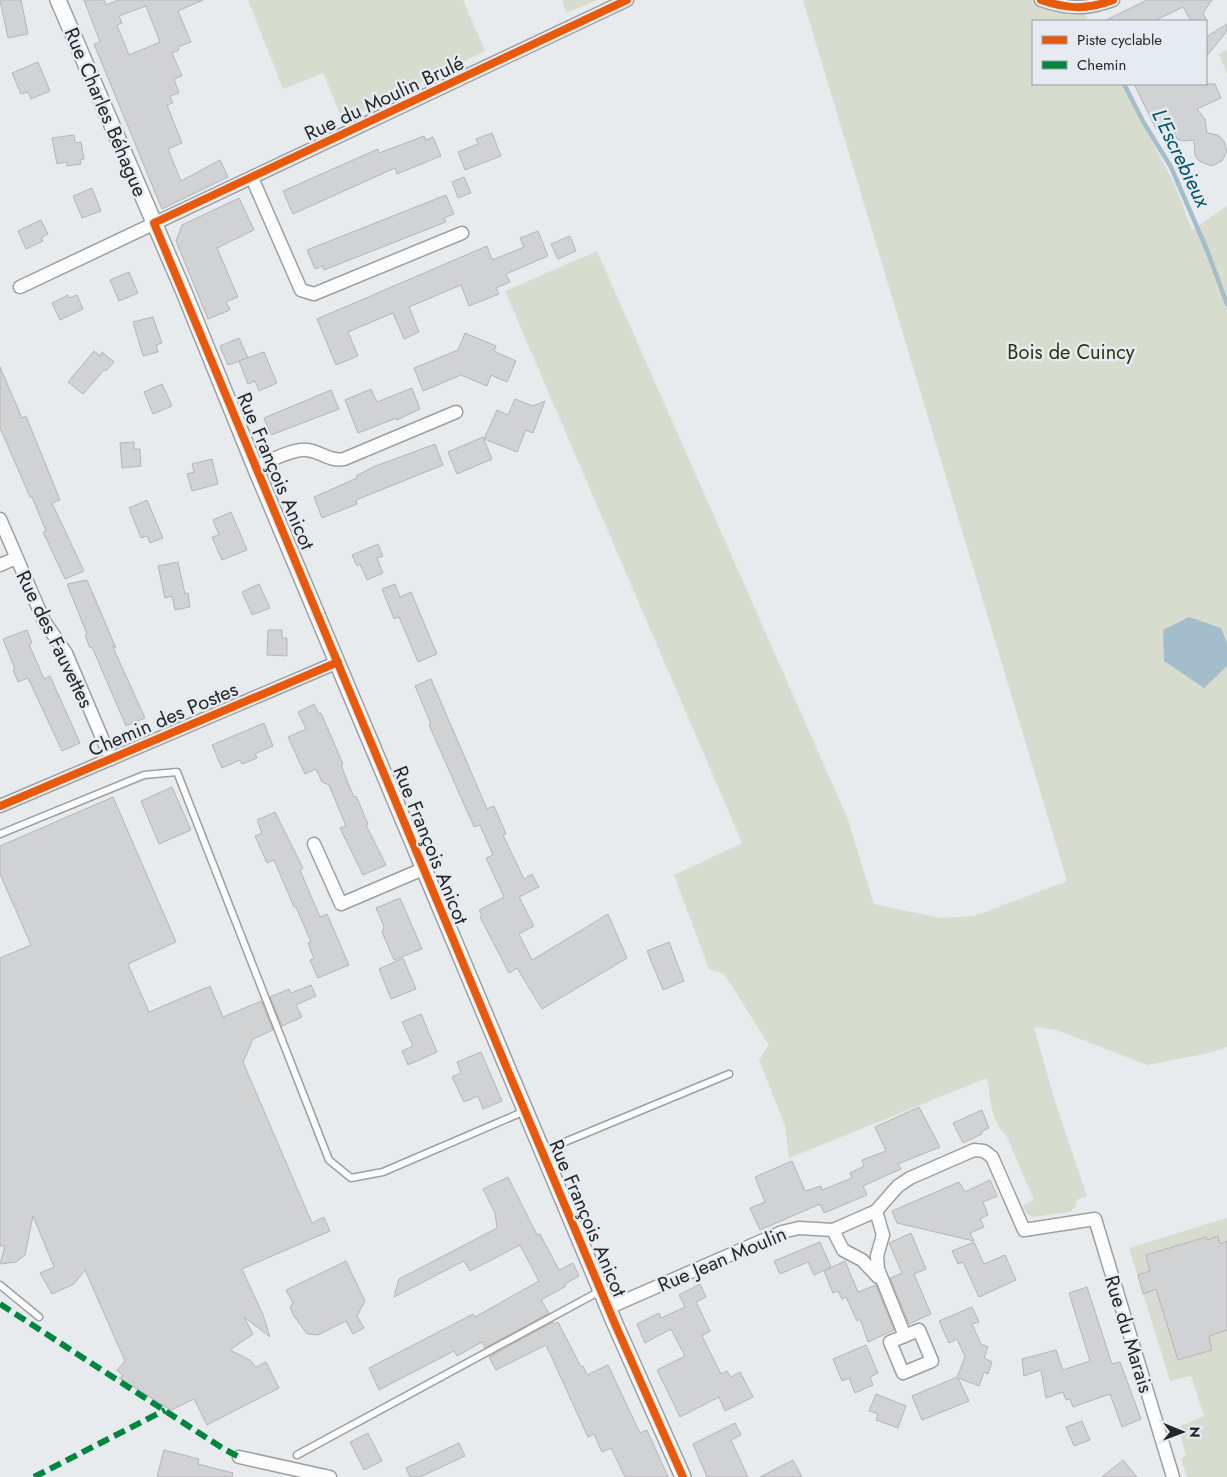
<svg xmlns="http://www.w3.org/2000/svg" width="1227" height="1477" font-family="Jost,sans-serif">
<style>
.green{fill:#d8dcce}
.water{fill:#a3beca}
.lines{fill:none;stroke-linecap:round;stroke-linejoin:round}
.stream{stroke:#a3beca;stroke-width:4.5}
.building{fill:#d1d2d4;stroke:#b5b5b7;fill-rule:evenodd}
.service-casing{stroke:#9d9fa1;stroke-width:9}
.minor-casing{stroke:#9d9fa1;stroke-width:15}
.tertiary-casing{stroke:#9d9fa1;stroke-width:18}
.service{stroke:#fcfcfc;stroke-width:6}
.minor{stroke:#fcfcfc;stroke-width:12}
.tertiary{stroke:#fcfcfc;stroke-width:15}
.quiet{stroke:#00873e;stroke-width:6;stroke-dasharray:12 6;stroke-linecap:butt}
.cycleway-casing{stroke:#e5ebf0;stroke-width:11}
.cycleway{stroke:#e8590c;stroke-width:8}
.labels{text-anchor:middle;stroke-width:5;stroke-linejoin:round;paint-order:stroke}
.street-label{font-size:20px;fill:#242729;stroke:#e5ebf0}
.park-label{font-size:20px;fill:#2e340a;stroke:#e5ebf0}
.water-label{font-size:21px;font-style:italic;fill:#01536a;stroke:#e5ebf0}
</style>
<rect width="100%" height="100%" fill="#e8ebed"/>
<!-- green -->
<g class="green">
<polygon points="248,0 463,0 485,51 343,121 323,73 283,89"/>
<polygon points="562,0 597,0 566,13"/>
<path d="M803,0H1091L1080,4L1089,21H1033V84H1122L1176,187L1192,230L1227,206V1047L1209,1053L1147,1065L1057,1030L1034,1027L1054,1098L1087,1196L1077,1200L1075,1207L1070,1212L1033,1217L1027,1214L1023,1205L1034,1200L1006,1135C990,1120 991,1098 987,1078L789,1158L785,1126L759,1060L769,1045L724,974L709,969L674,875L742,843L505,291L597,251L847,817L874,904L940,918L974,916L1067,881Z"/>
<polygon points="1227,50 1227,74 1219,54"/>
<polygon points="1227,1218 1227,1477 1187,1477 1181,1459 1186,1455 1178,1427 1204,1416 1191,1376 1170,1381 1129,1248"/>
</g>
<!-- water -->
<polygon class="water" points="1189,617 1221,628 1227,643 1227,666 1204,688 1164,661 1163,630"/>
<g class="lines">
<!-- stream -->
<polyline class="stream" points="1124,84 1144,123 1171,167 1207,250 1227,304"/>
</g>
<!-- building -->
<g class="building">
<polygon points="0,0 21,0 28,34 8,38"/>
<path d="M84,0H104L106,5L118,0H203L178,11L191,42L178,47L179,50L172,53L182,76L174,79L179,93L170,96L173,103L167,105L182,143L168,149L181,181L220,160L228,177L162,209L94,44L100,42ZM146,6L160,42L129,55L117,25L122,23L119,16Z"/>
<polygon points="1147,0 1212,0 1203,13 1207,21 1191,21 1183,7 1154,21 1104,21"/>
<polygon points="1227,24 1227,31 1206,57 1206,37"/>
<polygon points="38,62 50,91 31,99 28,92 21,94 12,73"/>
<polygon points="1134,84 1215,84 1221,98 1197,109 1205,119 1207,133 1218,135 1224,141 1227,151 1222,161 1211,166 1199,161 1195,156 1194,140 1183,141 1177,139 1170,122 1156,129"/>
<polygon points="492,133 501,156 465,170 458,152 478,144 476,139"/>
<polygon points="74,135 75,143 81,142 84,159 80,160 81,164 67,166 66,162 57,164 52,138"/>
<polygon points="424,136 426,140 433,137 441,156 397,174 395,168 293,214 283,191 378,149 379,153"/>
<polygon points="464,177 471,193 458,198 452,182"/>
<polygon points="92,188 101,211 82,218 73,196"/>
<polygon points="446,195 454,214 444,218 446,222 324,270 322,266 315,269 307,250"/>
<polygon points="239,198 254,230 217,248 238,297 226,302 230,310 208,319 176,241 182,225"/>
<polygon points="41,220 48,234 41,238 43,241 26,249 18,231"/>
<polygon points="538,231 548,256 506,274 510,282 496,288 499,294 469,306 461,285 409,307 419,332 404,339 393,313 348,332 358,356 336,365 317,319 487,246 492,260 524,247 520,238"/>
<polygon points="570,236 576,251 558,259 551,244"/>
<polygon points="129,272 138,293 119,301 110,280"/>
<polygon points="68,295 69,298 77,295 83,309 60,320 52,303"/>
<polygon points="153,317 162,343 156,345 158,352 143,356 133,322"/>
<polygon points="465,333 496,346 494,351 516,361 507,382 491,375 487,386 461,375 423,391 414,368 458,350"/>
<polygon points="239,338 248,358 228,365 220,346"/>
<polygon points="94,351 100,356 102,352 114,362 106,371 104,370 83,394 68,382"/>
<polygon points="264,352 277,383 259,391 255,381 248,384 239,361"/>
<polygon points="0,367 22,418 26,416 60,500 52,503 84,571 65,579 43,532 46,531 32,497 30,497 0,428"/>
<polygon points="162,384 172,406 153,414 144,392"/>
<polygon points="412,388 420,409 397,420 397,418 358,433 345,400 371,389 377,402"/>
<polygon points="331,390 339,409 271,435 264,418"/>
<polygon points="515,399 533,406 545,401 533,433 526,430 517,452 484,439 497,410 508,415"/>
<polygon points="483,437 492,459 457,474 448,452"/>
<polygon points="134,442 134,449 140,449 141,466 122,468 120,443"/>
<polygon points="435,444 443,465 356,500 357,504 322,518 314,497 357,478 356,476 373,467"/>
<polygon points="212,459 218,484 192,491 187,474 194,472 192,464"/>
<polygon points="147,500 163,538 150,543 147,536 141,538 129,508"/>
<polygon points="231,512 247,550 222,560 212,537 219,535 213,520"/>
<polygon points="378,544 383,556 377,558 383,573 367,580 360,564 357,566 352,555"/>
<polygon points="178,562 185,594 188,593 190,607 175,610 172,596 165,598 158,566"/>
<polygon points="87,580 116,648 112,645 145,718 126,726 92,647 90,648 85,635 87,634 67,584"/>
<polygon points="259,584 270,608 252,615 242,592"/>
<polygon points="395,584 400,597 411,592 437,654 418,662 399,617 394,619 382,589"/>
<polygon points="27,630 32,643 29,644 44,679 50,676 80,743 62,751 28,678 18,682 13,670 15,669 3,639"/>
<polygon points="268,630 282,630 282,638 287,638 287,656 267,655"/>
<polygon points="431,679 487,809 494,806 506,834 503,835 524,879 532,874 539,887 519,897 534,926 519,934 532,960 608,914 627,958 542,1009 517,968 509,973 480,917 482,916 479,910 504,897 486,858 493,855 480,825 474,827 429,725 431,724 415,686"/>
<polygon points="314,704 319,714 321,713 343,764 341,765 348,783 354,797 356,796 368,824 366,825 386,865 363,875 340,828 346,826 329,785 322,782 316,769 305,774 288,737 306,729 298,712"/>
<polygon points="264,723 273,746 255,754 257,758 250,761 242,764 240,760 222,768 212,745"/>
<polygon points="172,787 191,830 159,844 141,801"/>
<polygon points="113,797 176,942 128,964 149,1012 210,986 223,1017 261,1001 273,1030 253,1039 243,1062 312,1223 324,1217 330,1231 242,1269 263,1315 270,1337 244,1317 253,1334 230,1350 250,1360 256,1367 266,1362 279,1388 207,1425 194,1399 171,1410 119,1378 123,1376 117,1370 125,1361 85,1270 74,1284 52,1294 40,1273 54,1267 33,1216 25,1255 16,1262 0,1264 5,1246 0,1246 0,958 31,945 0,874 0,846"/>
<polygon points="275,812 303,868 300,870 320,917 327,914 349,965 318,978 310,960 314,959 308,943 311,942 296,907 294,907 274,860 267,863 255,836 262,833 257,820"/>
<polygon points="400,898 422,949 394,960 382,932 384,926 376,908"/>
<polygon points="669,942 684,981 663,990 647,951"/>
<polygon points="403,958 416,989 391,999 379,969"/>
<polygon points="311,985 316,996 296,1005 302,1017 282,1026 270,997 289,989 291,993"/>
<polygon points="421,1014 437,1052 408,1065 402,1051 413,1046 402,1022"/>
<polygon points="481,1052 502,1101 483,1109 478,1096 464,1102 452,1077 461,1073 457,1062"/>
<polygon points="919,1107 940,1147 898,1164 901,1169 863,1186 867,1195 824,1213 820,1204 760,1230 750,1208 765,1202 755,1177 792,1161 805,1191 821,1186 822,1190 852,1178 850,1173 864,1166 862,1160 886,1151 875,1127"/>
<polygon points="982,1110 989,1128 981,1132 982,1134 963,1143 953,1123"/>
<polygon points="508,1177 537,1235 540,1234 559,1270 573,1263 579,1276 565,1284 566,1286 541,1300 549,1313 485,1348 482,1342 457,1356 454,1351 379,1390 369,1368 473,1314 475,1317 539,1281 520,1245 470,1271 464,1261 394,1297 399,1279 497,1228 495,1213 483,1189"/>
<polygon points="990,1180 997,1196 983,1202 988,1215 980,1219 984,1227 970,1233 974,1241 897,1223 892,1211 959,1182 965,1192"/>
<polygon points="911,1233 926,1269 914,1274 931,1314 909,1324 890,1278 902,1273 889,1243"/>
<polygon points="1218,1236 1220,1244 1227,1241 1227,1330 1209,1336 1212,1350 1178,1360 1156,1289 1143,1294 1138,1275 1150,1271 1146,1255 1206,1237 1207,1240"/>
<polygon points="820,1242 831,1267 814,1275 808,1262 780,1274 774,1261"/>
<polygon points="974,1242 984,1264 1005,1255 1016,1280 979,1297 963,1262 958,1264 952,1251"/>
<polygon points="346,1261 365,1301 357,1316 364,1328 353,1334 346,1321 318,1335 307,1334 294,1316 290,1307 293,1303 286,1290"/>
<polygon points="845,1261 858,1292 876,1285 894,1330 868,1342 860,1319 857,1321 846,1297 842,1299 838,1291 833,1293 824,1271"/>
<polygon points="700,1284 706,1297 696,1302 710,1331 702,1336 721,1374 727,1371 731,1377 740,1372 753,1397 725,1411 719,1397 680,1417 657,1370 685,1356 671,1329 645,1343 637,1324 659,1313 661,1318 685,1307 679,1295"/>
<polygon points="1087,1287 1112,1364 1120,1362 1141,1419 1122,1427 1110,1394 1073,1407 1070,1399 1066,1400 1063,1392 1046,1398 1041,1370 1024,1376 1022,1359 1056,1350 1063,1370 1090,1361 1069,1293"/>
<polygon points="972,1307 979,1322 972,1324 981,1344 988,1347 984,1358 992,1362 988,1374 984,1372 979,1386 958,1378 969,1401 922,1420 912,1396 957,1377 965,1357 957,1339 949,1343 939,1321"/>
<polygon points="553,1322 554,1324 558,1322 581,1367 583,1366 587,1375 608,1365 640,1433 647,1430 668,1477 625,1477 611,1448 602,1452 594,1434 588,1437 546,1345 496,1370 489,1357"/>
<polygon points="866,1345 878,1373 870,1377 873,1385 855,1393 849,1378 842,1381 833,1359"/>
<polygon points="876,1394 906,1406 898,1428 876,1420 878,1414 869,1411"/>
<polygon points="1082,1421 1090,1440 1074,1446 1066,1427"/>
<polygon points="735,1423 741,1435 731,1440 748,1477 707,1477 693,1444"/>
<polygon points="368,1433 382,1461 364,1470 350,1442"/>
<polygon points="459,1443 465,1456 420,1477 410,1477 406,1468"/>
<polygon points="164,1450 199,1459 198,1464 233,1473 232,1477 157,1477"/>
<polygon points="793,1460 802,1477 760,1477"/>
<polygon points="1123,1460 1137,1477 1102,1477"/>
</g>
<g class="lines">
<!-- service casing -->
<g class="service-casing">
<g id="service">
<polyline points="0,834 144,775 177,772 329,1160 351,1178 383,1172 525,1111"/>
<polyline points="543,1151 729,1074"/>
<polyline points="0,1285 39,1317"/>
<polyline points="297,1455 600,1291"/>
</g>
</g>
<!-- minor casing -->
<g class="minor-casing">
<g id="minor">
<path d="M1041,0C1067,9 1087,10 1113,0"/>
<polyline points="252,178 301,290 314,294 462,233"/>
<polyline points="20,287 627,0"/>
<path d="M255,467C268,462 293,448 307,450C320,451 330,462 344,459L456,412"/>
<polyline points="0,519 44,621 66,653 111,759"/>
<polyline points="0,565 16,558"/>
<polyline points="0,806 338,662"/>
<polyline points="314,844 341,904 423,869"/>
<polyline points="876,1211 883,1235 877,1256 878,1269 905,1336"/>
<polyline points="833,1230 843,1250 862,1260 878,1277"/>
<polyline points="608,1308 782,1232 799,1228 833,1230 876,1211 898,1186 910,1178 974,1150 984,1151 992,1157 1024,1230 1095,1219 1173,1477"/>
<polygon points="919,1330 932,1361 903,1373 890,1342"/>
<polyline points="239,1457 330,1477"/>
</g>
</g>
<!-- tertiary casing -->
<g class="tertiary-casing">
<polyline id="tertiary" points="58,0 184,292 255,467 615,1324 683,1477"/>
</g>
<!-- service -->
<use href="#service" class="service"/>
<!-- minor -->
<use href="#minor" class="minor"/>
<!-- tertiary -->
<use href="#tertiary" class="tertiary"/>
<!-- quiet -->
<g class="quiet">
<polyline points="0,1304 224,1449 239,1457"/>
<polyline points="34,1477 165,1410"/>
</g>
<!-- cycleway casing -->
<g class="cycleway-casing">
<g id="cycleway">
<polyline points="627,0 154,223 511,1078 615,1324 683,1477"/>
<path d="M1041,0C1067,9 1087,10 1113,0"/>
<polyline points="0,806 338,662"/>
</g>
</g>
<!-- cycleway -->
<use href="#cycleway" class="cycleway"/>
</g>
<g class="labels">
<!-- street labels -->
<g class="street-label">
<text transform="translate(384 98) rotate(-25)" y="7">Rue du Moulin Brulé</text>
<text transform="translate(106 112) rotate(67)" y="7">Rue Charles Béhague</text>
<text transform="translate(276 471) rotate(67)" y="7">Rue François Anicot</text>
<text transform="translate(55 639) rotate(64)" y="7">Rue des Fauvettes</text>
<text transform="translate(163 719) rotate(-23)" y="7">Chemin des Postes</text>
<text transform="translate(431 845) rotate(68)" y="7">Rue François Anicot</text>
<text transform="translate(588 1218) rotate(67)" y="7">Rue François Anicot</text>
<text transform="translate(722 1259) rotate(-23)" y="7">Rue Jean Moulin</text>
<text transform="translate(1129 1334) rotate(73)" y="7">Rue du Marais</text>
</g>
<!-- park labels -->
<g class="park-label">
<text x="1071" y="359">Bois de Cuincy</text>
</g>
<!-- water labels -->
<g class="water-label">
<text transform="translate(1181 158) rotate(64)" y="7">L'Escrebieux</text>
</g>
</g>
<!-- legend -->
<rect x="1032" y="20" width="175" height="65" fill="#e5ebf0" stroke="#989da0"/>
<rect x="1042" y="36" width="25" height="8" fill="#e8590c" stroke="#989da0"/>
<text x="1077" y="45" font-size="15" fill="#242729">Piste cyclable</text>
<rect x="1042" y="61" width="25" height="8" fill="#00873e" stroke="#989da0"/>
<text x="1077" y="70" font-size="15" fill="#242729">Chemin</text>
<!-- north arrow -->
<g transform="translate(1182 1432) rotate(91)" stroke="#e5ebf0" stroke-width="4" paint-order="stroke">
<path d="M0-4L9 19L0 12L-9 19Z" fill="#242729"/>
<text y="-8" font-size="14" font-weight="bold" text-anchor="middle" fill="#242729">N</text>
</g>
</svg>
